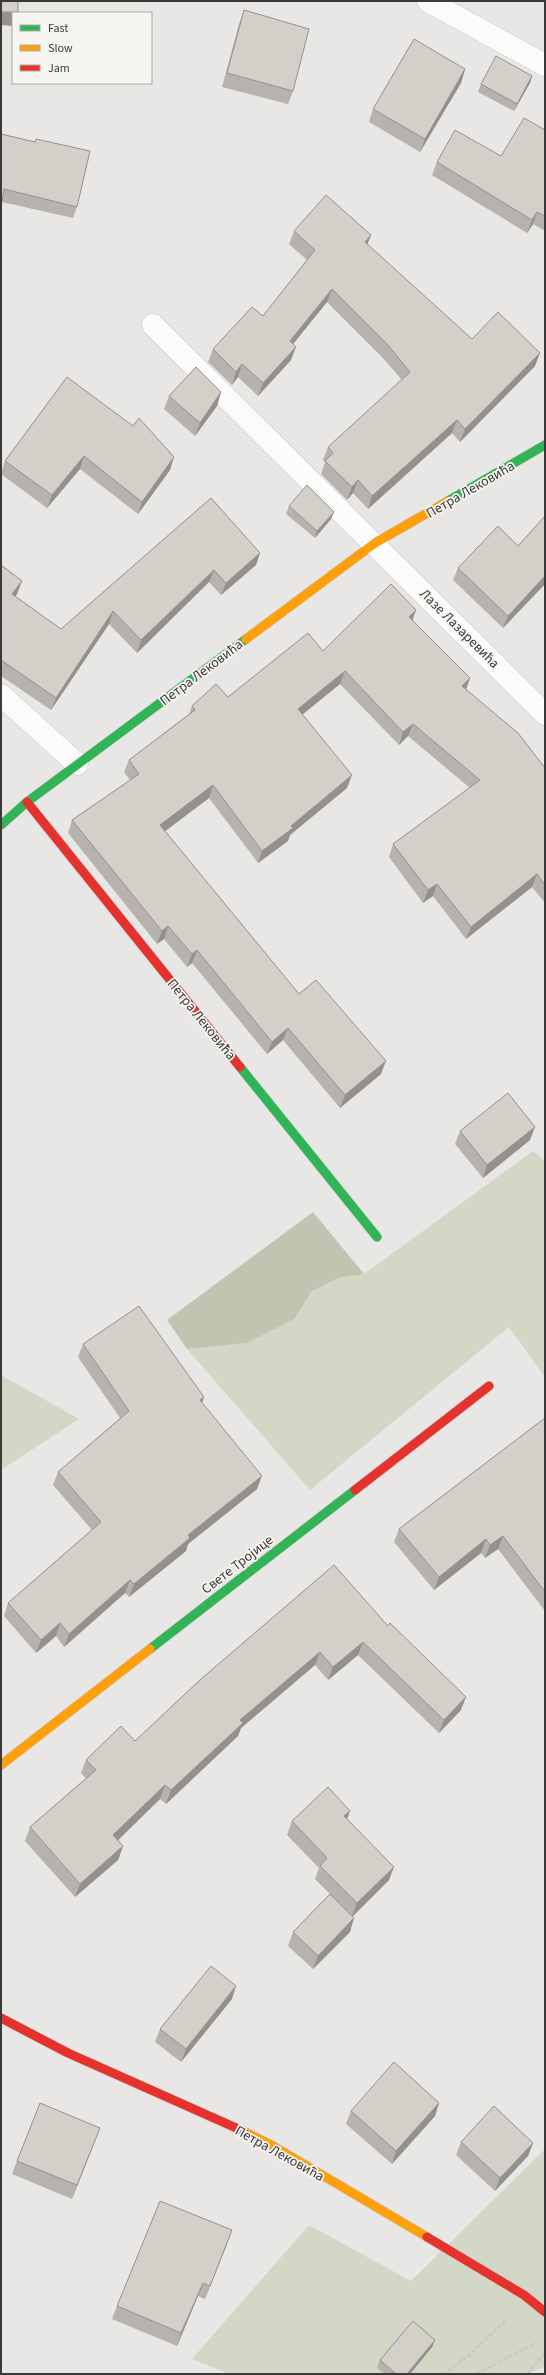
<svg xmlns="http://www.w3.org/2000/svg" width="546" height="2375" font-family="'Source Sans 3',sans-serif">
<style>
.green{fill:#d4d6c6}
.forest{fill:#c1c4b1}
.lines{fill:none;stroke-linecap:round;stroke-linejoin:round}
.street-casing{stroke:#c7c5c4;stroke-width:23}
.fast-casing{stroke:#c7c5c4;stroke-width:10}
.slow-casing{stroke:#c7c5c4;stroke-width:10}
.jam-casing{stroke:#c7c5c4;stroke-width:10}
.path{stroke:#c8c8c7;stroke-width:2.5;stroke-dasharray:4 2;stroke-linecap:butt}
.street{stroke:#fcfbfb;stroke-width:22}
.fast{stroke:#30b455;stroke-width:9}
.slow{stroke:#ff9f0a;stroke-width:9}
.jam{stroke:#e5322d;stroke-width:9}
.wall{fill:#b6b2ad}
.shaded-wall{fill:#94918d}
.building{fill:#d4cfc9;stroke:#94918d}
.labels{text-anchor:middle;stroke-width:3.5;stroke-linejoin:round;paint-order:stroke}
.street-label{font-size:14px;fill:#3b3a39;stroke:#f7f5f1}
</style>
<rect width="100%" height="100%" fill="#e9e7e5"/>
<!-- green -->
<g class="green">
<polygon points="533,1151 545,1161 545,1377 509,1327 310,1490 187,1349 247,1343 293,1319 312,1291 338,1278 364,1274"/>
<polygon points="1,1375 79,1419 1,1470"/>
<polygon points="545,2149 545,2367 527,2374 229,2374 192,2359 309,2225 411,2281"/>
</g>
<!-- forest -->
<polygon class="forest" points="313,1212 364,1274 338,1278 312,1291 294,1319 247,1343 187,1349 167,1320"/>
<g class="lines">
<!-- street casing -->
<g class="street-casing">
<g id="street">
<polyline points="428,1 545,65"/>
<polyline points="153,325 545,714"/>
<polyline points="1,695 77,764"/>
</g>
</g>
<!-- fast casing -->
<g class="fast-casing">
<g id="fast">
<polyline points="448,501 545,445"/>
<polyline points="1,825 27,802 246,639"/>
<polyline points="240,1067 377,1237"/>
<polyline points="150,1649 355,1490"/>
</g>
</g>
<!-- slow casing -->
<g class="slow-casing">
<g id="slow">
<polyline points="246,639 375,543 448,501"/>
<polyline points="1,1765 150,1649"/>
<polyline points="243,2131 273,2146 427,2237"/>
</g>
</g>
<!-- jam casing -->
<g class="jam-casing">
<g id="jam">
<polyline points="27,802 240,1067"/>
<polyline points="355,1490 489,1386"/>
<polyline points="1,2018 68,2053 243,2131"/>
<polyline points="427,2237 524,2295 545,2312"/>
</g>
</g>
<!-- path -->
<g class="path">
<polyline points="443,2374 468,2356 505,2321"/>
<polyline points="476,2374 536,2343"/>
<polyline points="527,2374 545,2353"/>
</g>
<!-- street -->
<use href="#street" class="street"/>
<!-- fast -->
<use href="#fast" class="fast"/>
<!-- slow -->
<use href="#slow" class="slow"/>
<!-- jam -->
<use href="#jam" class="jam"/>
</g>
<!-- wall -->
<g class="wall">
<polygon points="244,10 293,91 288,104 222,87 239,24"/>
<polygon points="465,69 461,83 420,152 369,122 373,109"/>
<polygon points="532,76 530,83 514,111 478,92 481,84"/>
<polygon points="545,130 545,231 533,224 527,233 432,175 437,162 501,156"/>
<polygon points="1,134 35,142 36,139 77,207 73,218 2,202"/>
<polygon points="294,231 371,235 367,245 472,339 535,366 460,442 452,433 368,509 353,493 347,500 321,474 325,462 323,460 328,447 402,380 382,357 327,302 293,344 291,360 258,396 238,377 232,385 208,362 213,349 263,316 307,260 289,244"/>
<polygon points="67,377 170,470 138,514 80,469 47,508 1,474 5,461"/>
<polygon points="221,392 217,406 195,436 164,409 169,396"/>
<polygon points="211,498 260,553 256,565 221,595 209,582 137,653 109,624 51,710 1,676 1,565 22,581 17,594 15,596 61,629"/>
<polygon points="289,506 331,519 315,538 286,514"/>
<polygon points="545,516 545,584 503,628 453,580 458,568 518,546"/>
<polygon points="412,621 466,689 545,768 545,903 532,887 466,939 433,896 423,903 389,857 393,844 470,788 408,736 399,745 340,684 302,715 347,788 290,835 288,841 258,863 209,798 165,831 299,994 381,1074 340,1108 283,1040 267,1054 192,963 187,967 164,939 157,944 68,833 72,820 130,780 124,772 129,760 189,714 192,706 228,697 323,651"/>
<polygon points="460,1131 530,1140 483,1178 455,1144"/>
<polygon points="83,1344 204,1397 202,1402 257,1489 188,1544 186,1551 129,1597 125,1593 64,1647 56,1636 36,1653 4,1616 8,1603 92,1530 53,1485 58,1472 120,1418 78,1357"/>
<polygon points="545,1418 545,1611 498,1549 485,1558 481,1553 434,1590 394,1542 399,1529"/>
<polygon points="388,1626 461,1710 439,1733 358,1655 328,1680 315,1665 241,1728 238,1736 166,1804 160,1799 118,1840 123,1846 118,1860 75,1897 25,1841 30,1827 86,1778 81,1773 86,1760 135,1741 201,1679"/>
<polygon points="350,1811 347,1819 389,1880 353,1916 350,1932 313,1969 288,1946 293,1932 330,1894 315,1879 319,1868 287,1835 292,1821"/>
<polygon points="232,1999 181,2062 155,2042 160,2029"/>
<polygon points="439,2103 435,2116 392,2164 346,2124 351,2111"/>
<polygon points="100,2128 72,2199 12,2174 17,2161"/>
<polygon points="461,2142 533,2143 528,2156 495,2191 456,2155"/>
<polygon points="227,2244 205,2299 198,2296 177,2346 112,2319 117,2306"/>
<polygon points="435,2340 432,2347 410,2374 385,2374 377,2368 380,2360"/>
</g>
<!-- shaded-wall -->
<g class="shaded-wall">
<polygon points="1,12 18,12 17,13 13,13 13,26 1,25"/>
<polygon points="465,69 461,83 420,152 425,139"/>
<polygon points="532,76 530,83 514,111 517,104"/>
<polygon points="537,212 533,224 527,233 532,220"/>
<polygon points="371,235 366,248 365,242"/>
<polygon points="332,289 327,302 285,354 290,341"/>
<polygon points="296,347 291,360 258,396 263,383"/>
<polygon points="540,353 535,366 460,442 465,429"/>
<polygon points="242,364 238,377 232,385 236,372"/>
<polygon points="221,392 217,406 195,436 200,423"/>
<polygon points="457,420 452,433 368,509 372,496"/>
<polygon points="84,456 80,469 47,508 52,495"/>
<polygon points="174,457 170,470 138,514 142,502"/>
<polygon points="358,480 353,493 347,500 352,487"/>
<polygon points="334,512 331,519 315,538 317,531"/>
<polygon points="260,553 256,565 221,595 226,583"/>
<polygon points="214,570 209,582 137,653 141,640"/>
<polygon points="545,576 545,584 503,628 508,616"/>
<polygon points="22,581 17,594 8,607 12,594"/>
<polygon points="416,610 412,622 409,617"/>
<polygon points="113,611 109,624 51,710 56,698"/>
<polygon points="345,671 340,684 293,722 298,709"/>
<polygon points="470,678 466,690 462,686"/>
<polygon points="413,724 408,736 399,745 403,732"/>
<polygon points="352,775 347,788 290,835 288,841 258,863 262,851 291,826"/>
<polygon points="213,785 209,798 156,838 160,825"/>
<polygon points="537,874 532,887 466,939 471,927"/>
<polygon points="437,884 433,896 423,903 428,890"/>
<polygon points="168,926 164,939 157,944 162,931"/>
<polygon points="197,950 192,963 187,967 192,954"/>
<polygon points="288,1028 283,1040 267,1054 272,1042"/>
<polygon points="386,1061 381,1074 340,1108 345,1095"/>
<polygon points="535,1127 530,1140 483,1178 487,1165"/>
<polygon points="204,1397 200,1410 200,1400"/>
<polygon points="262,1476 257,1489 188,1544 186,1551 129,1597 134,1584 188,1535"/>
<polygon points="503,1536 498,1549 485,1558 490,1545"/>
<polygon points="486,1539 481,1553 434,1590 439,1577"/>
<polygon points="130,1580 125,1593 64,1647 69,1634"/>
<polygon points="60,1623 56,1636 36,1653 41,1640"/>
<polygon points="363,1642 358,1655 328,1680 333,1667"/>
<polygon points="320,1652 315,1665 241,1728 238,1736 166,1804 171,1790 240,1720"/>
<polygon points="466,1697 461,1710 439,1733 444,1720"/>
<polygon points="165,1785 160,1799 109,1849 113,1835"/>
<polygon points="350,1811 345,1824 344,1816"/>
<polygon points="123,1846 118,1860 75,1897 80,1884"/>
<polygon points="394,1867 389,1880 352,1917 357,1903"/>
<polygon points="354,1918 350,1932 313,1969 318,1956"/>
<polygon points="236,1986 232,1999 181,2062 186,2049"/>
<polygon points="439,2103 435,2116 392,2164 396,2151"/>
<polygon points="100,2128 95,2141 72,2199 77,2185"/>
<polygon points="533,2143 528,2156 495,2191 500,2178"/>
<polygon points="232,2230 227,2244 205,2299 210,2286"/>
<polygon points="203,2283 198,2296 177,2346 181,2333"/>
<polygon points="435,2340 432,2347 410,2374 407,2374"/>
</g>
<!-- building -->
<g class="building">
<rect x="1" y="1" width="17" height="11"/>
<polygon points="244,10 309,29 293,91 227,73"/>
<polygon points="414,39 465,69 425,139 373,109"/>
<polygon points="496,56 532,76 517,104 481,84"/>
<polygon points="524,118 545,130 545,216 537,212 532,220 437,162 455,130 501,156"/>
<polygon points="1,134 35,142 36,139 90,151 77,207 4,189 1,206"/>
<polygon points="326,195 371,235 365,242 472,339 498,312 540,353 465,429 457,420 372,496 358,480 352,487 325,461 333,453 328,447 410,372 387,344 332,289 290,341 296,347 263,383 242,364 236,372 213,349 252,307 263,316 315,250 294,231"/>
<polygon points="196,367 221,392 200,423 169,396"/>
<polygon points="67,377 133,426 139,418 174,457 142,502 84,456 52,495 5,461"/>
<polygon points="307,485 334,512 317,531 289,506"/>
<polygon points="211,498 260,553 226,583 214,570 141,640 113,611 56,698 1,660 1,565 22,581 12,594 61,629"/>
<polygon points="545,516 545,576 508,616 458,568 498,526 518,546"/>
<polygon points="391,584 416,610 409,617 470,678 462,686 518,733 545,768 545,885 537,874 471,927 437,884 428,890 393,844 480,780 413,724 403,732 345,671 298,709 352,775 291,826 293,828 262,851 213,785 160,825 299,994 316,980 386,1061 345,1095 288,1028 272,1042 197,950 192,954 168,926 162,931 72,820 139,774 129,760 195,710 192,706 216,684 228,697 308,633 323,651"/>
<polygon points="508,1093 535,1127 487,1165 460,1131"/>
<polygon points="139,1306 204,1397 200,1400 262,1476 188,1535 190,1538 134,1584 130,1580 69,1634 60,1623 41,1640 8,1603 101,1522 58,1472 129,1411 83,1344"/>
<polygon points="545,1418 545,1592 503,1536 490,1545 486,1539 439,1577 399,1529"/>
<polygon points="334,1565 388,1626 390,1623 466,1697 444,1720 363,1642 333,1667 320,1652 240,1720 243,1723 171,1790 165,1785 113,1835 123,1846 80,1884 30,1827 96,1770 86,1760 121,1726 135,1741 201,1679"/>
<polygon points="328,1787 350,1811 344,1816 394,1867 357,1903 320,1866 327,1858 292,1821"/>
<polygon points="330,1894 354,1918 318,1956 293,1932"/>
<polygon points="211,1966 236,1986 186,2049 160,2029"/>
<polygon points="394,2062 439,2103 396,2151 351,2111"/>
<polygon points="40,2103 100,2128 77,2185 17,2161"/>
<polygon points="494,2106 533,2143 500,2178 461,2142"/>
<polygon points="160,2201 232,2230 210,2286 203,2283 181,2333 117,2306"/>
<polygon points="413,2321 435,2340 407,2374 396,2374 380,2360"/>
</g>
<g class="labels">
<!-- street labels -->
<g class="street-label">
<text transform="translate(470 489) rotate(-30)" y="5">Петра Лековића</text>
<text transform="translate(460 628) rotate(45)" y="5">Лазе Лазаревића</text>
<text transform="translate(201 672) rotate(-37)" y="5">Петра Лековића</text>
<text transform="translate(202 1019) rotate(51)" y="5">Петра Лековића</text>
<text transform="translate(237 1564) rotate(-38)" y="5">Свете Тројице</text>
<text transform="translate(280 2153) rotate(29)" y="5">Петра Лековића</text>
</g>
</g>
<!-- border -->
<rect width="546" height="2375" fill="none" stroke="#3b3a39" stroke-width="4"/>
<!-- legend -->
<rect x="12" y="12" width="140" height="72" fill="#f7f5f1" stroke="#acaaa7"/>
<rect x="20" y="25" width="20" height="6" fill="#30b455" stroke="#acaaa7"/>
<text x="48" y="32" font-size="12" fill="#3b3a39">Fast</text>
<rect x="20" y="45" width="20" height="6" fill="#ff9f0a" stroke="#acaaa7"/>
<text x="48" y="52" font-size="12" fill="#3b3a39">Slow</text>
<rect x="20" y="65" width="20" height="6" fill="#e5322d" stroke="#acaaa7"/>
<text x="48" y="72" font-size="12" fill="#3b3a39">Jam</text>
</svg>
